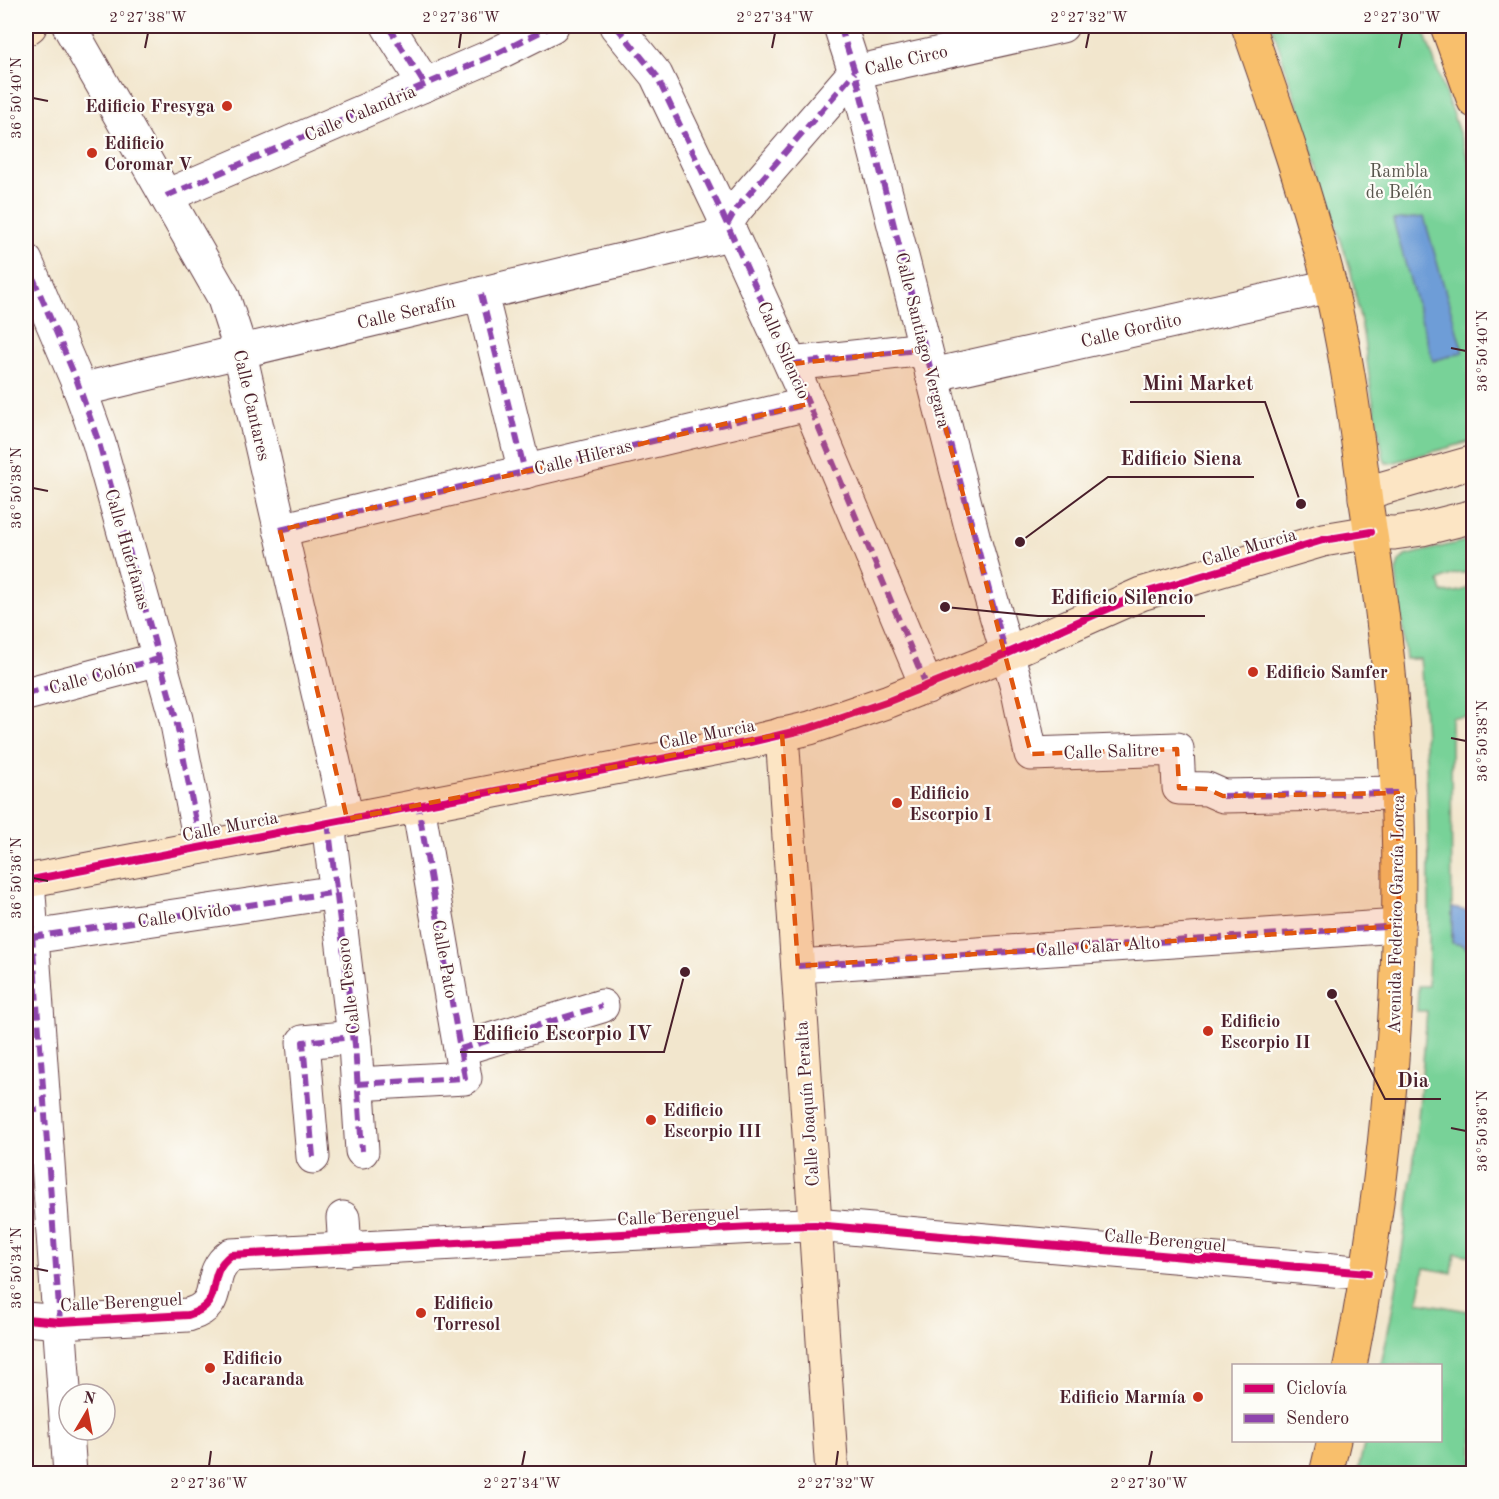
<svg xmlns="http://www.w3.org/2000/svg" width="1499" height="1499" font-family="'Old Standard TT',serif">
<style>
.green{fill:#78d298;stroke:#617862;stroke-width:1.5}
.water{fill:#6e9dd7;stroke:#5c5e81;stroke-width:1.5}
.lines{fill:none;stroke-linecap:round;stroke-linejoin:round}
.street-casing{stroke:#633d43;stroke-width:35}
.secondary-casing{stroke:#633d43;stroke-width:35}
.primary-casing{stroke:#633d43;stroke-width:35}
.street{stroke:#fff;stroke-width:33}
.secondary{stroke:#fce5c4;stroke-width:33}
.primary{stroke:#f8bf6c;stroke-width:33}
.quiet{stroke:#8e44ad;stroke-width:6;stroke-dasharray:12 6;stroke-linecap:butt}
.cycleway-casing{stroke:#fdfcf7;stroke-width:11}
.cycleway{stroke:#d6006c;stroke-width:8}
.marked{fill:#e0560e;fill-opacity:0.2;stroke:#e0560e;stroke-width:4.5;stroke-dasharray:12 8;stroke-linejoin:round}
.ticks{fill:none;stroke:#4a1f2b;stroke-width:2}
.poi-dot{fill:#c8321e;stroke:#fdfcf7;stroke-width:2}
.labels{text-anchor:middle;stroke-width:4.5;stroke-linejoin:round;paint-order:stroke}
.street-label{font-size:18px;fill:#4a1f2b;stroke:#fdfcf7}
.poi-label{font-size:18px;font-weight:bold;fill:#4a1f2b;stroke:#fdfcf7;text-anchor:start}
.park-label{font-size:18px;fill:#58554c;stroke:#fdfcf7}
.leader{fill:none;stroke:#4a1f2b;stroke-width:2}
.callout-dot{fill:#4a1f2b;stroke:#fdfcf7;stroke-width:2}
.callout-label{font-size:20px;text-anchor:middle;font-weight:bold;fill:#4a1f2b;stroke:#fdfcf7;stroke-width:4.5;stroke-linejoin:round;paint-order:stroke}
.neatline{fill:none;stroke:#4a1f2b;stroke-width:2}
.ticks-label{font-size:15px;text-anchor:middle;fill:#4a1f2b}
</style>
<rect width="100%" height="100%" fill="#fdfcf7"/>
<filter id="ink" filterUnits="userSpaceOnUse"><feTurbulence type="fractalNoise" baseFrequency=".0167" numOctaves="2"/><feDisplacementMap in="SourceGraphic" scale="12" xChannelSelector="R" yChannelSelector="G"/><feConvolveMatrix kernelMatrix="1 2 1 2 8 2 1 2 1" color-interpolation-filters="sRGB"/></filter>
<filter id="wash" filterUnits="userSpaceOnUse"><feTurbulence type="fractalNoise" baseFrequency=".008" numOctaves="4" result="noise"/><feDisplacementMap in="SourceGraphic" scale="24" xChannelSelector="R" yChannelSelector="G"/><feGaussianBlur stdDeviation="1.35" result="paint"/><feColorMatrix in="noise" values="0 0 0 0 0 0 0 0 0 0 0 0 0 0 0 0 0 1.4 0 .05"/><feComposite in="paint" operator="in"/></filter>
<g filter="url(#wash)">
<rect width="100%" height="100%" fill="#f2e6cd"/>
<!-- green -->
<g class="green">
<polygon points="1272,26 1422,26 1473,173 1473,441 1391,463 1386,463 1384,459 1372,396 1363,333 1351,272"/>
<path d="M1473,539V582L1471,573C1460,572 1448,575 1439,581L1442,592C1452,594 1465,591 1473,585V716L1451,717L1452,943L1462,945L1474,953L1473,1256L1455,1253L1452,1273L1424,1268L1418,1302L1473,1312V1473L1357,1474L1365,1441L1440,1440V1366L1381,1365C1407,1249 1418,1130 1427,1011H1417L1418,986H1428C1431,879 1428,776 1421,669L1420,659H1406L1396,571L1399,562L1405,556Z"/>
</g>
<!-- water -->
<g class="water">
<polygon points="1424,217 1463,352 1433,361 1393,220"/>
<polygon points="1452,908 1473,912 1473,953 1462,945 1452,943"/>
</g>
</g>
<g filter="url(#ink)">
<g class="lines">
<!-- street casing -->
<g class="street-casing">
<g id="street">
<polyline points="69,26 223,296 236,336 347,819"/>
<polyline points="388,26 425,85"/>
<polyline points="616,26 656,75 721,211 806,398 927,687"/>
<polyline points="840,26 855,72 975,543 1017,687 1031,754 1177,749 1179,788 1207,789 1223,796 1398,793"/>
<polyline points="166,196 494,55 552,26"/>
<polyline points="26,261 77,381 99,443 176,719 201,847"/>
<polyline points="481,294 525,472"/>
<polyline points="791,364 925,349"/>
<polyline points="932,375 1330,286"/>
<polyline points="80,390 717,237 736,209 855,72 1062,26"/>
<polyline points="280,530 808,404"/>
<polyline points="26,694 159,659"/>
<polyline points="328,822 355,1045 362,1151"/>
<polyline points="28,880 70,1474"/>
<polyline points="32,937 337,892"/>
<polyline points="798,966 1399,926"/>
<polyline points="460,1049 602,1006"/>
<polyline points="357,1084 465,1078 418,805"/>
<polyline points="313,1157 303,1042 354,1037"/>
<polyline points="343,1218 345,1250"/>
<path d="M26,1319L60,1322L188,1315C228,1303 202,1277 231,1255L773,1226L815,1225L1368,1273"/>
</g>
</g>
<!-- secondary casing -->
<g class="secondary-casing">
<g id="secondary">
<polyline points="26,29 30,26"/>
<polyline points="1365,498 1376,490 1474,462"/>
<polyline points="782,734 832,1474"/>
<polyline points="26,881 750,742 810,728 889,701 1006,654 1141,594 1323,540 1371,532 1394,533 1422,529 1474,516"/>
</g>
</g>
<!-- primary casing -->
<g class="primary-casing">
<g id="primary">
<path d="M1248,26C1278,112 1308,198 1330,286C1348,357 1356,430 1366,502C1377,574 1388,647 1393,719C1409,936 1392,1152 1350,1366"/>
<polyline points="1447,26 1474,101"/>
<polyline points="1326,1474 1334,1440"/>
</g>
</g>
<!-- street -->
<use href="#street" class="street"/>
<!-- secondary -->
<use href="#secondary" class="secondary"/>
<!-- primary -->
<use href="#primary" class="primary"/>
<!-- quiet -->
<g class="quiet">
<polyline points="388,26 425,85"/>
<polyline points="616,26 656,75 721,211 806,398 927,687"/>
<polyline points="840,26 855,72 932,375 1006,654"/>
<polyline points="166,196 494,55 552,26"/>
<polyline points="727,225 736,209 855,72"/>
<polyline points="26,261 77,381 99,443 176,719 201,847"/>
<polyline points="481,294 525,472"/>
<polyline points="791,364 925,349"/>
<polyline points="280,530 808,404"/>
<polyline points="26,694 159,659"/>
<polyline points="1223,796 1398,793"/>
<polyline points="328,822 355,1045 362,1151"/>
<polyline points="28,880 60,1322"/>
<polyline points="32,937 337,892"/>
<polyline points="798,966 1399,926"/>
<polyline points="460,1049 602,1006"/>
<polyline points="357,1084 465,1078 418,805"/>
<polyline points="26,1111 44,1109"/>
<polyline points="313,1157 303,1042 354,1037"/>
</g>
<!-- cycleway casing -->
<g class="cycleway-casing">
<g id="cycleway">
<polyline points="26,881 750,742 810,728 889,701 1006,654 1141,594 1323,540 1371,532"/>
<path d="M26,1319L60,1322L188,1315C228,1303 202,1277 231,1255L773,1226L815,1225L1368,1273"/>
</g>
</g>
<!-- cycleway -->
<use href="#cycleway" class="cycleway"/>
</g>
</g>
<!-- marked area -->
<path class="marked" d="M925,349L1031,754L1177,749L1179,788L1207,789L1223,796L1398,793L1399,926L798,966L782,734L347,819L280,530L808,404L791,364Z"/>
<!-- ticks -->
<path class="ticks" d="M145,48L148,33M459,48L461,33M772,48L775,33M1086,48L1089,33M1399,48L1402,33M33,98L48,101M1451,348L1466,351M33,488L48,491M1451,738L1466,741M33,878L48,881M1451,1128L1466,1131M33,1268L48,1271M209,1466L211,1451M522,1466L525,1451M836,1466L838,1451M1149,1466L1152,1451"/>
<!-- markers -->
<g class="poi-dot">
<circle cx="227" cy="106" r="6"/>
<circle cx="92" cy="153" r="6"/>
<circle cx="1253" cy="672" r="6"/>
<circle cx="897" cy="803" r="6"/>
<circle cx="1208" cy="1031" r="6"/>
<circle cx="651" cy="1120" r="6"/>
<circle cx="421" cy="1313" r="6"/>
<circle cx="210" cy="1368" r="6"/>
<circle cx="1198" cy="1397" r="6"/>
</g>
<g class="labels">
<!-- street labels -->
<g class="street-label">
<text transform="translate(906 60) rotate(-13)" y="6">Calle Circo</text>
<text transform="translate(360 113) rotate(-23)" y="6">Calle Calandria</text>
<text transform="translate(406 312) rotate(-13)" y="6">Calle Serafín</text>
<text transform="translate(1131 330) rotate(-13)" y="6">Calle Gordito</text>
<text transform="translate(923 340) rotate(76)" y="6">Calle Santiago Vergara</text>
<text transform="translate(784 350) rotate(66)" y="6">Calle Silencio</text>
<text transform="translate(252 405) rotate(77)" y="6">Calle Cantares</text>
<text transform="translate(583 457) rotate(-14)" y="6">Calle Hileras</text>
<text transform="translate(1249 547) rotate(-16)" y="6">Calle Murcia</text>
<text transform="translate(128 549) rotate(74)" y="6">Calle Huérfanas</text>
<text transform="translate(92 677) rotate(-15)" y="6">Calle Colón</text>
<text transform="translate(707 734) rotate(-11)" y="6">Calle Murcia</text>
<text transform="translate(1111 751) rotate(-2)" y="6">Calle Salitre</text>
<text transform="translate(230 826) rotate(-11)" y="6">Calle Murcia</text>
<text transform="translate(1396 914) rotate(-89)" y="6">Avenida Federico García Lorca</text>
<text transform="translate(184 915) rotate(-8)" y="6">Calle Olvido</text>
<text transform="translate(1098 946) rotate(-4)" y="6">Calle Calar Alto</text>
<text transform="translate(445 959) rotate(80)" y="6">Calle Pato</text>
<text transform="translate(348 986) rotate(-97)" y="6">Calle Tesoro</text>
<text transform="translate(807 1104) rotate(-94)" y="6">Calle Joaquín Peralta</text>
<text transform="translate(678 1216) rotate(-3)" y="6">Calle Berenguel</text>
<text transform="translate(1165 1240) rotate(5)" y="6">Calle Berenguel</text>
<text transform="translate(121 1302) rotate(-3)" y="6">Calle Berenguel</text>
</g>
<!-- poi labels -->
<g class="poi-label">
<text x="215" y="112" text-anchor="end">Edificio Fresyga</text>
<text x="104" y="149">Edificio<tspan x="104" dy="21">Coromar V</tspan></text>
<text x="1265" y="678">Edificio Samfer</text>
<text x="909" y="799">Edificio<tspan x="909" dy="21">Escorpio I</tspan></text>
<text x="1220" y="1027">Edificio<tspan x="1220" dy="21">Escorpio II</tspan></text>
<text x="663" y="1116">Edificio<tspan x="663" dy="21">Escorpio III</tspan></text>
<text x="433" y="1309">Edificio<tspan x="433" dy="21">Torresol</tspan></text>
<text x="222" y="1364">Edificio<tspan x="222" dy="21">Jacaranda</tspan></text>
<text x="1186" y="1403" text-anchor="end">Edificio Marmía</text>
</g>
<!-- park labels -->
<g class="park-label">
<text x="1399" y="177">Rambla<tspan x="1399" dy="21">de Belén</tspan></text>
</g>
</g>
<!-- callouts -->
<path class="leader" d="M1301 504L1265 402H1130M1020 542L1108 477H1254M945 607L1038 616H1205M685 972L664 1052H460M1332 994L1385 1099H1441"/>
<g class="callout-dot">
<circle cx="1301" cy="504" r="6"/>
<circle cx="1020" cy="542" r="6"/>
<circle cx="945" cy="607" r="6"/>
<circle cx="685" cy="972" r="6"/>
<circle cx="1332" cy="994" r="6"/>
</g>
<g class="callout-label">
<text x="1198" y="390">Mini Market</text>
<text x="1181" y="465">Edificio Siena</text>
<text x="1122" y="604">Edificio Silencio</text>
<text x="562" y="1040">Edificio Escorpio IV</text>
<text x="1413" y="1087">Dia</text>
</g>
<!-- margin -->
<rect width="1499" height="1499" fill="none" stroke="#fdfcf7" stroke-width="66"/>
<!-- legend -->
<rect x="1232" y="1364" width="210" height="78" fill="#fdfcf7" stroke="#b5a4a5" stroke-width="1.5"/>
<rect x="1244" y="1384" width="30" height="9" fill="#d6006c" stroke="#b5a4a5" stroke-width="1.5"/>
<text x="1286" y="1394" font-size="18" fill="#4a1f2b">Ciclovía</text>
<rect x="1244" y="1414" width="30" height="9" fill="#8e44ad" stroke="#b5a4a5" stroke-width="1.5"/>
<text x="1286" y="1424" font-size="18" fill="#4a1f2b">Sendero</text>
<!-- north arrow -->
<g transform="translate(87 1412) rotate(10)"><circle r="28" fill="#fdfcf7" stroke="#b5a4a5" stroke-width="1.5"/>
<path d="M0-4.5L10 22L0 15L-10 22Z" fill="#c8321e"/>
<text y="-9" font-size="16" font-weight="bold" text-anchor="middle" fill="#4a1f2b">N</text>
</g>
<rect x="33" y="33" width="1433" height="1433" class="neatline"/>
<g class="ticks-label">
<text x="148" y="22">2°27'38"W</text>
<text x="461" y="22">2°27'36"W</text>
<text x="775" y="22">2°27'34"W</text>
<text x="1089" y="22">2°27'32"W</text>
<text x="1402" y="22">2°27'30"W</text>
<text transform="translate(16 98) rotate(-90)" y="5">36°50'40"N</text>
<text transform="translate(1482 351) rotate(-90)" y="5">36°50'40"N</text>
<text transform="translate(16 488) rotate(-90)" y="5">36°50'38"N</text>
<text transform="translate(1482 741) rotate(-90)" y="5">36°50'38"N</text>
<text transform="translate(16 878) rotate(-90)" y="5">36°50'36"N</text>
<text transform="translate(1482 1131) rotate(-90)" y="5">36°50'36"N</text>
<text transform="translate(16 1268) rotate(-90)" y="5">36°50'34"N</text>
<text x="209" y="1488">2°27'36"W</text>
<text x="522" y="1488">2°27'34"W</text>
<text x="836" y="1488">2°27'32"W</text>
<text x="1149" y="1488">2°27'30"W</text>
</g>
</svg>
